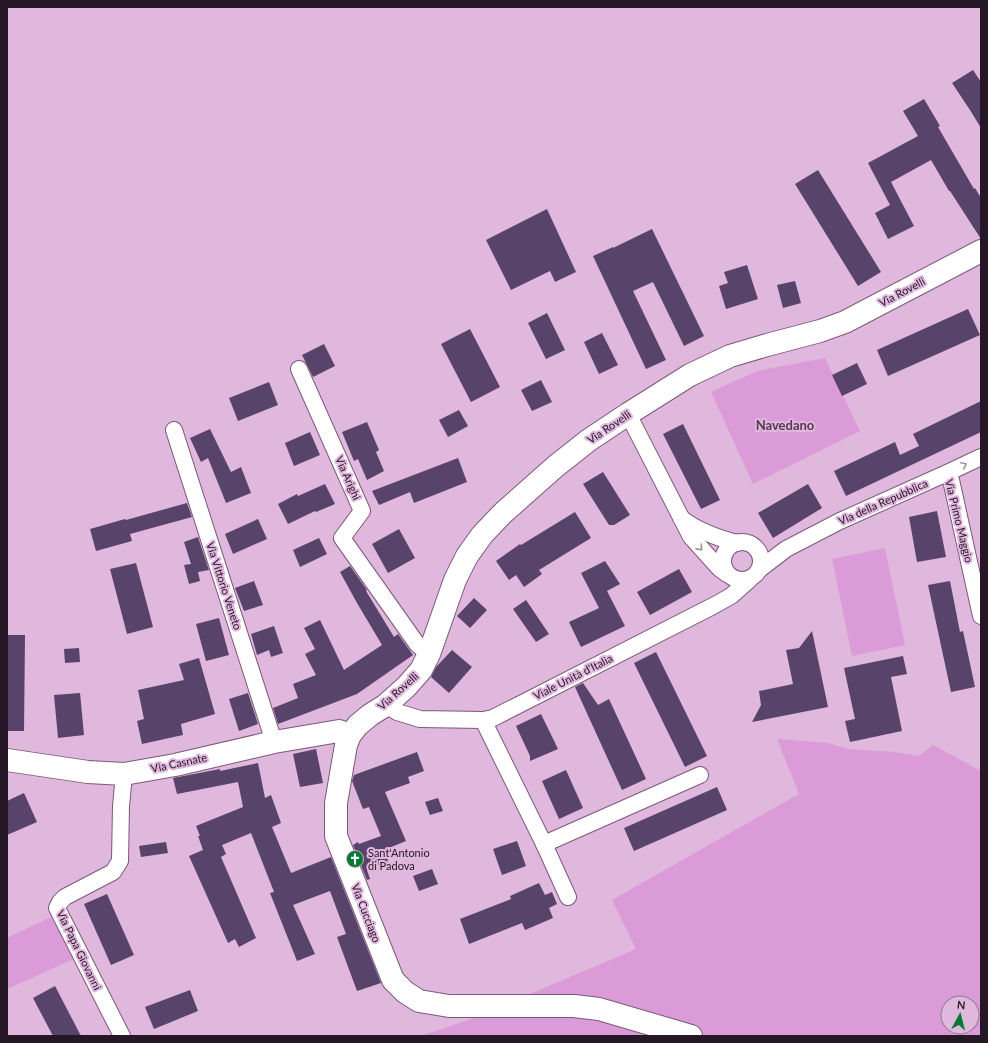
<svg xmlns="http://www.w3.org/2000/svg" width="988" height="1043" font-family="Lato,sans-serif">
<style>
.green{fill:#db9bd8;fill-rule:evenodd}
.building{fill:#58436a}
.lines{fill:none;stroke-linecap:round;stroke-linejoin:round}
.street-casing{stroke:#7c587a;stroke-width:18}
.secondary-casing{stroke:#7c587a;stroke-width:24}
.street{stroke:#fff;stroke-width:16}
.secondary{stroke:#fff;stroke-width:22}
.oneway{stroke:#9d979d}
.labels{text-anchor:middle;stroke-width:4;stroke-linejoin:round;paint-order:stroke}
.street-label{font-size:11px;fill:#251725;stroke:#e0b7dd}
.poi-label{font-size:11px;fill:#251725;stroke:#e0b7dd;text-anchor:start}
.quarter-label{font-size:13px;font-weight:bold;fill:#583757;stroke:#e0b7dd}
</style>
<rect width="100%" height="100%" fill="#e0b7dd"/>
<!-- green -->
<g class="green">
<polygon points="825,358 860,431 753,484 711,392 757,371"/>
<polygon points="885,548 905,645 852,656 832,559"/>
<path d="M777,739L828,743L848,749L894,752L919,756L933,745L981,771V1036H421L471,1019L636,949L612,900L799,794ZM948,1003H972V1027H948Z"/>
<polygon points="51,917 74,959 7,989 7,938"/>
</g>
<!-- building -->
<g class="building">
<polygon points="973,70 981,82 981,128 970,110 952,83"/>
<polygon points="924,99 940,126 938,127 974,189 975,188 981,198 981,239 950,191 949,191 931,160 891,182 914,226 888,239 875,213 890,205 868,163 918,136 903,111"/>
<polygon points="818,170 881,272 858,286 795,184"/>
<polygon points="547,209 576,272 555,282 550,271 511,290 486,240"/>
<polygon points="652,229 704,336 684,346 653,282 633,291 666,360 646,369 593,256 613,247 613,248"/>
<polygon points="747,265 758,299 726,309 719,286 728,283 724,272"/>
<polygon points="795,281 801,303 783,308 777,285"/>
<polygon points="968,309 980,335 888,376 877,350"/>
<polygon points="547,313 565,350 546,359 528,323"/>
<polygon points="470,329 500,387 471,402 441,344"/>
<polygon points="602,333 618,365 599,374 584,342"/>
<polygon points="324,344 335,366 313,377 302,355"/>
<polygon points="857,363 867,384 842,396 832,375"/>
<polygon points="541,380 552,402 532,411 521,390"/>
<polygon points="269,382 278,405 238,421 229,398"/>
<polygon points="981,401 981,432 846,496 834,471 895,442 900,455 919,446 913,434"/>
<polygon points="459,410 468,426 448,437 439,420"/>
<polygon points="367,422 379,450 376,452 384,471 367,480 358,459 354,461 342,432"/>
<polygon points="683,424 720,500 701,509 663,434"/>
<polygon points="210,429 231,472 241,467 251,493 226,503 208,458 201,462 190,438"/>
<polygon points="310,432 320,455 294,466 285,443"/>
<polygon points="458,458 467,482 414,503 410,492 379,505 372,491"/>
<polygon points="603,472 630,515 614,525 609,525 583,484"/>
<polygon points="325,484 335,504 316,512 315,511 288,524 278,504 297,494 298,496"/>
<polygon points="808,484 822,508 773,538 758,513"/>
<polygon points="187,503 192,517 130,534 132,541 96,551 90,529 125,519 126,520"/>
<polygon points="937,511 946,557 917,562 909,517"/>
<polygon points="575,512 591,538 539,570 542,574 524,587 516,575 509,580 496,561 520,544 521,545"/>
<polygon points="258,519 267,539 233,554 225,534"/>
<polygon points="399,529 415,558 388,573 372,544"/>
<polygon points="198,537 209,570 198,572 200,581 189,584 184,565 191,564 184,542"/>
<polygon points="319,538 327,554 300,567 293,550"/>
<polygon points="605,561 620,584 607,591 625,626 581,647 569,622 599,608 581,573"/>
<polygon points="136,563 153,627 127,634 110,569"/>
<polygon points="350,566 367,590 366,591 394,637 398,634 413,655 357,694 278,724 273,708 298,698 293,684 316,675 305,654 315,649 304,628 320,620 344,670 382,645 357,603 340,572"/>
<polygon points="679,569 692,592 650,615 637,592"/>
<polygon points="254,581 263,605 244,611 235,588"/>
<polygon points="950,581 960,632 963,631 975,687 951,692 928,585"/>
<polygon points="474,598 487,610 470,628 457,616"/>
<polygon points="526,600 549,634 536,642 513,609"/>
<polygon points="219,618 229,655 206,661 196,624"/>
<polygon points="274,626 283,653 271,657 269,650 257,655 251,634"/>
<polygon points="812,631 828,707 752,722 761,705 759,691 793,684 786,650 799,648"/>
<polygon points="7,635 25,635 24,731 7,731"/>
<polygon points="79,648 80,662 65,663 64,649"/>
<polygon points="452,650 472,667 449,693 431,677 436,667"/>
<polygon points="656,652 707,756 685,767 634,663"/>
<polygon points="903,656 907,674 891,677 902,731 850,742 845,721 855,719 844,668"/>
<polygon points="199,658 215,714 181,724 183,735 142,744 137,721 144,719 138,690 184,680 179,664"/>
<polygon points="583,683 598,705 609,699 646,779 622,790 575,687"/>
<polygon points="80,693 84,735 58,738 54,695"/>
<polygon points="248,693 258,724 239,731 229,699"/>
<polygon points="541,714 558,749 530,761 530,756 516,726"/>
<polygon points="316,749 323,783 300,787 293,754"/>
<polygon points="417,752 424,771 408,777 410,783 385,792 406,841 384,850 388,861 367,870 370,879 367,880 353,845 358,842 359,844 381,836 369,807 363,809 352,781 354,775"/>
<polygon points="258,763 265,798 271,795 281,823 272,827 291,873 331,857 381,983 357,991 337,937 346,934 330,891 293,905 315,954 297,961 270,893 274,892 251,833 222,845 226,854 221,857 256,938 239,947 235,939 228,943 189,856 203,850 198,836 200,836 196,826 243,807 238,782 177,794 173,778 220,769 220,771"/>
<polygon points="566,770 583,808 559,819 542,781"/>
<polygon points="717,787 727,810 634,851 624,828"/>
<polygon points="24,793 37,822 7,835 7,801"/>
<polygon points="438,798 443,811 430,815 425,802"/>
<polygon points="517,841 526,866 502,875 493,849"/>
<polygon points="166,842 168,853 141,857 139,846"/>
<polygon points="432,869 438,884 419,891 413,876"/>
<polygon points="539,883 545,895 552,892 557,904 549,908 553,918 525,930 522,923 469,944 460,919 511,899 510,896"/>
<polygon points="107,894 134,955 111,965 84,904"/>
<polygon points="55,986 81,1036 53,1036 33,998"/>
<polygon points="190,990 198,1011 154,1029 145,1007"/>
</g>
<g class="lines">
<!-- street casing -->
<g class="street-casing">
<g id="street">
<polyline points="299,369 362,511 342,538 417,644 429,654"/>
<polyline points="628,414 691,537 719,568 727,574"/>
<polyline points="174,430 274,742"/>
<polyline points="947,473 951,480 981,616"/>
<path d="M681,518C696,530 718,538 737,543"/>
<circle cx="742" cy="561" r="19"/>
<polyline points="760,569 786,549 840,521 947,473 981,457"/>
<polyline points="386,705 397,712 420,719 483,720 493,718 713,606 731,596 749,580"/>
<polyline points="483,720 544,844 568,897"/>
<polyline points="544,844 700,775"/>
<polyline points="122,1036 57,908 60,902 65,897 113,872 120,861 121,806 124,774"/>
</g>
</g>
<!-- secondary casing -->
<g class="secondary-casing">
<g id="secondary">
<polyline points="7,760 88,772 124,774 175,765 274,742 339,731 350,735"/>
<polyline points="691,1036 599,1009 574,1006 449,1006 419,1001 405,992 393,980 336,836 336,803 346,745 350,735 358,725 370,715 386,705 407,686 421,670 429,654 455,580 467,556 482,535 503,513 556,466 589,440 628,414 690,375 730,356 767,345 820,331 845,322 981,251"/>
</g>
</g>
<!-- street -->
<use href="#street" class="street"/>
<!-- secondary -->
<use href="#secondary" class="secondary"/>
</g>
<!-- one-way arrows -->
<defs><path id="oneway-chevron" d="M-2-3.5L2.5 0L-2 3.5" fill="none" stroke-width="1.6" stroke-linecap="round" stroke-linejoin="round"/></defs>
<g class="oneway">
<use href="#oneway-chevron" transform="translate(964 465) rotate(-25)"/>
<use href="#oneway-chevron" transform="translate(700 548) rotate(48)"/>
</g>
<!-- icons -->
<defs>
<g id="church-disc" transform="scale(0.9)"><circle r="9.5" fill="#017930" stroke="#e0b7dd"/><path d="M-1.2-6h2.4v3.5h3.3v2.4h-3.3V6h-2.4V-.1h-3.3v-2.4h3.3Z" fill="#fff"/></g>
</defs>
<g fill-rule="evenodd">
<use href="#church-disc" x="355" y="859"/>
</g>
<g class="labels">
<!-- street labels -->
<g class="street-label">
<text transform="translate(902 292) rotate(-28)" y="4">Via Rovelli</text>
<text transform="translate(609 427) rotate(-34)" y="4">Via Rovelli</text>
<text transform="translate(348 478) rotate(66)" y="4">Via Arighi</text>
<text transform="translate(883 502) rotate(-24)" y="4">Via della Repubblica</text>
<text transform="translate(959 521) rotate(76)" y="4">Via Primo Maggio</text>
<text transform="translate(224 586) rotate(72)" y="4">Via Vittorio Veneto</text>
<text transform="translate(573 677) rotate(-27)" y="4">Viale Unità d'Italia</text>
<text transform="translate(398 691) rotate(-42)" y="4">Via Rovelli</text>
<text transform="translate(179 763) rotate(-12)" y="4">Via Casnate</text>
<text transform="translate(366 913) rotate(69)" y="4">Via Cucciago</text>
<text transform="translate(79 950) rotate(64)" y="4">Via Papa Giovanni</text>
</g>
<!-- poi labels -->
<g class="poi-label">
<text x="368" y="857">Sant'Antonio<tspan x="368" dy="13">di Padova</tspan></text>
</g>
<!-- quarter labels -->
<g class="quarter-label">
<text x="785" y="430">Navedano</text>
</g>
</g>
<!-- border -->
<rect width="988" height="1043" fill="none" stroke="#251725" stroke-width="16"/>
<!-- north arrow -->
<g transform="translate(960 1015) rotate(7)"><circle r="19" fill="#e0b7dd" stroke="#957793"/>
<path d="M0-3L7 15L0 10L-7 15Z" fill="#017930"/>
<text y="-6" font-size="11" font-weight="bold" text-anchor="middle" fill="#251725">N</text>
</g>
</svg>
